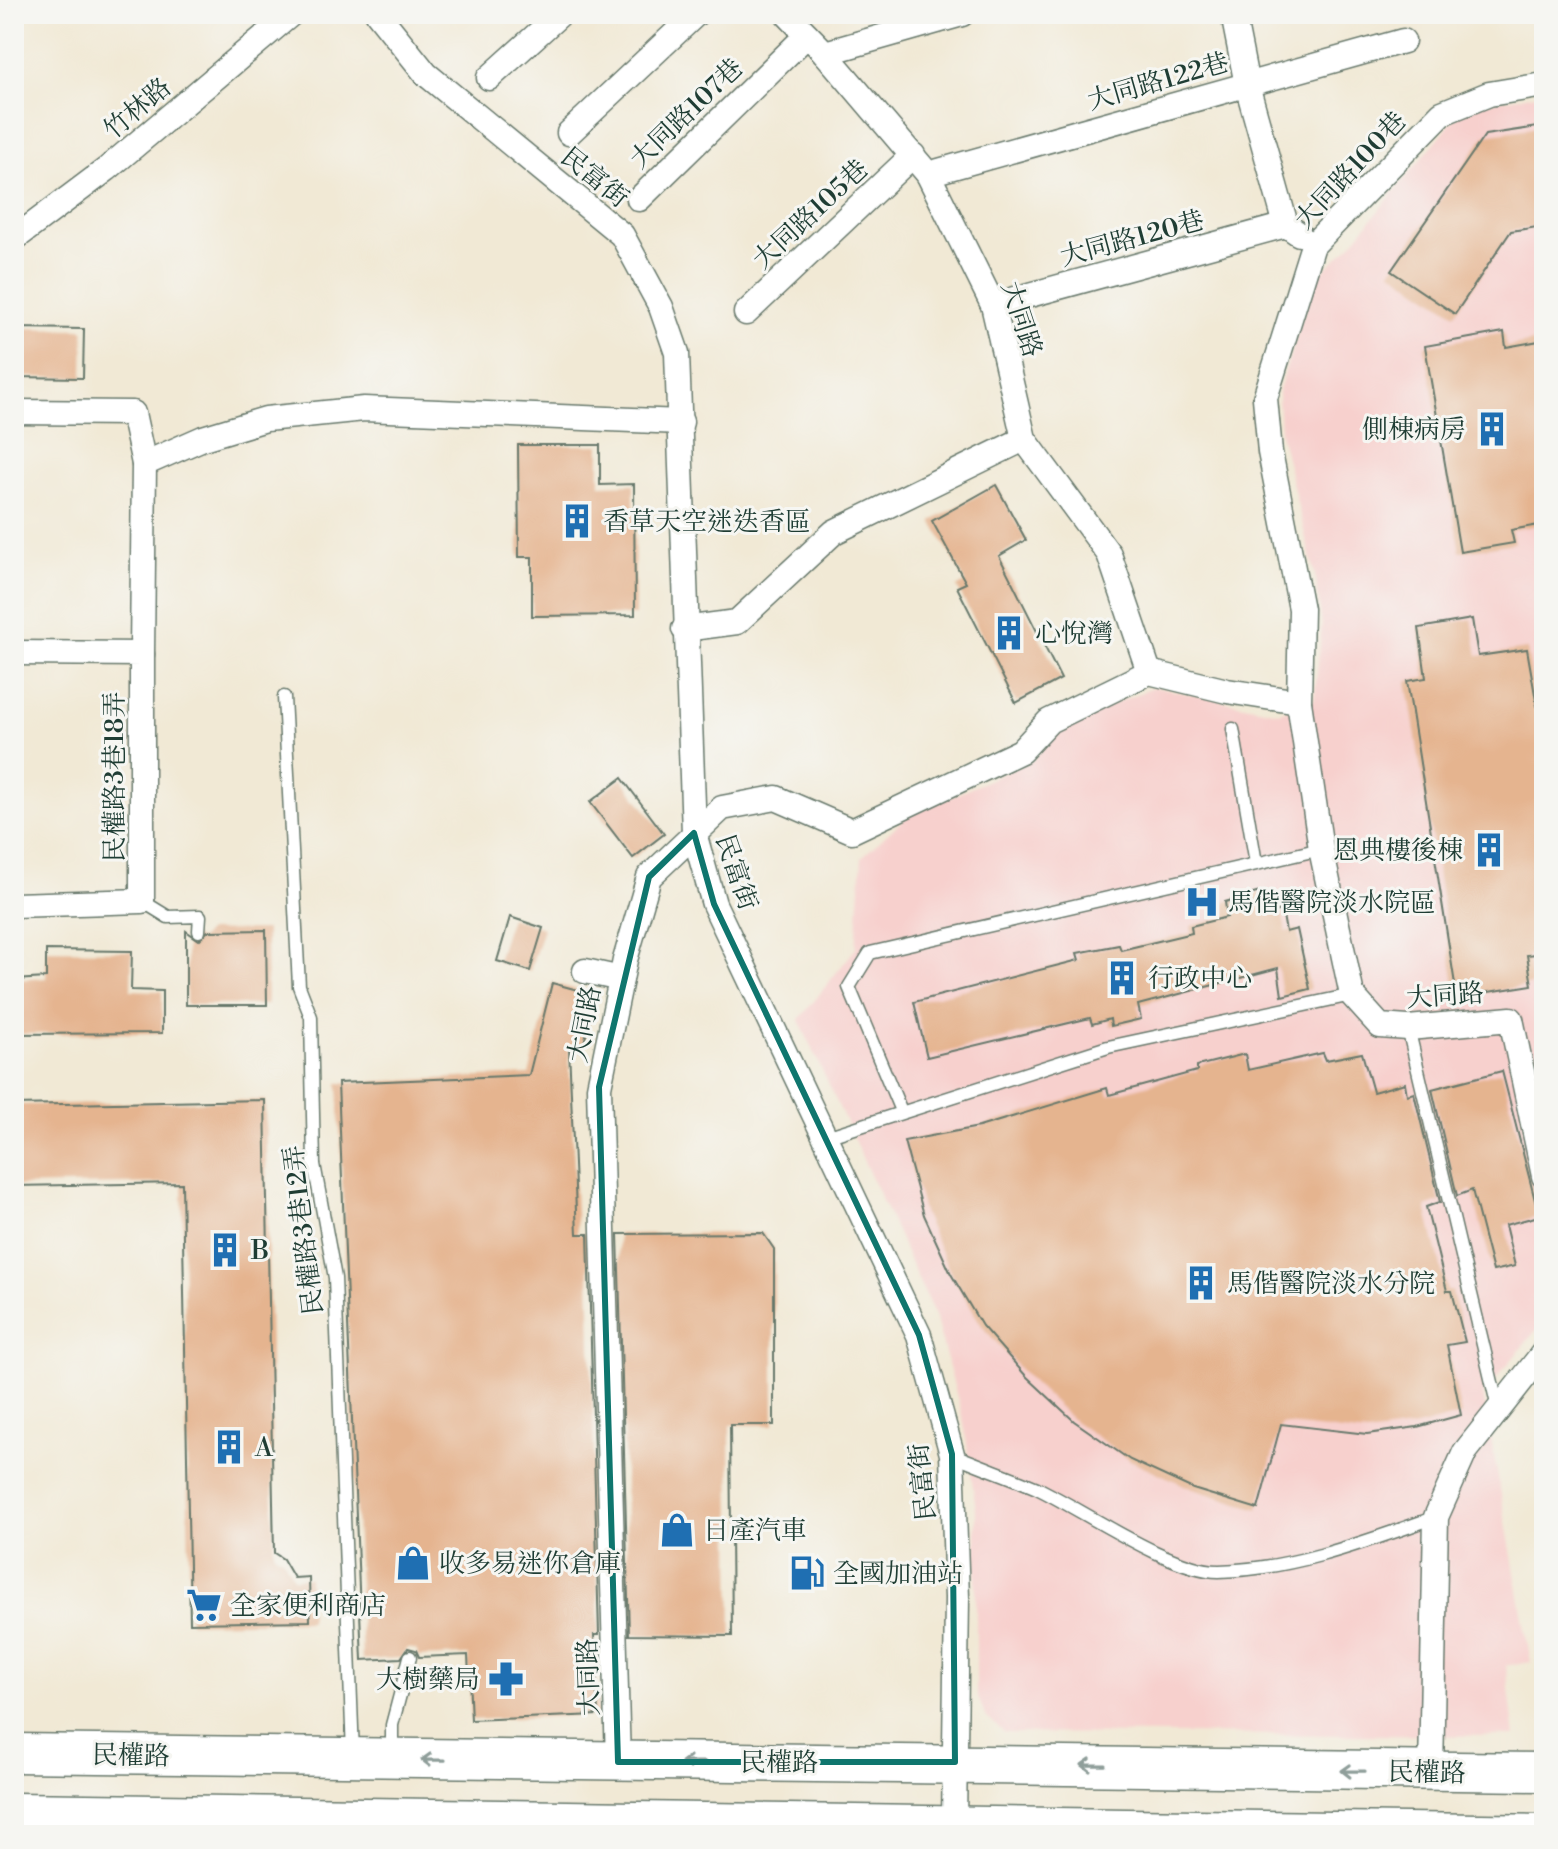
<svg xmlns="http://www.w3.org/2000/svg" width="1558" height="1849" font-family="'Libre Bodoni','Noto Serif TC',serif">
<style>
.built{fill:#f7d0cd}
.building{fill:#e5b48f}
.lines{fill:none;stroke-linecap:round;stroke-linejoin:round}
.lane-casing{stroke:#68796c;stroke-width:15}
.street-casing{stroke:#68796c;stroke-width:27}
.primary-casing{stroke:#68796c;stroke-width:41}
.lane{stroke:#fff;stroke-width:12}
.street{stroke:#fff;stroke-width:24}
.primary{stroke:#fff;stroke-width:38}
.oneway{stroke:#8f9e9a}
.marked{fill:none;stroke:#0f766e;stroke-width:6;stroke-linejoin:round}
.labels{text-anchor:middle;stroke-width:6;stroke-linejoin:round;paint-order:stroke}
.street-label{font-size:26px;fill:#1f3d34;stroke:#f6f6f2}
.poi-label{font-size:26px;fill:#1f3d34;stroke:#f6f6f2;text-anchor:start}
</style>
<rect width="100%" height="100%" fill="#f6f6f2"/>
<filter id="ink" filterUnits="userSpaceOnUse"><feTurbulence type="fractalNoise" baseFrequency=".0125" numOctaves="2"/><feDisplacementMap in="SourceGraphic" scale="16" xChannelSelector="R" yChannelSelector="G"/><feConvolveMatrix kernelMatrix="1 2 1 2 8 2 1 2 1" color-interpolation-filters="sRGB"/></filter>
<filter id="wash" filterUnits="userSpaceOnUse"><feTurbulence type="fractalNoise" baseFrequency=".006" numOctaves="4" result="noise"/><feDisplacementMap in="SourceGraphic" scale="32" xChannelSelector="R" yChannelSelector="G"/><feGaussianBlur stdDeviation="1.8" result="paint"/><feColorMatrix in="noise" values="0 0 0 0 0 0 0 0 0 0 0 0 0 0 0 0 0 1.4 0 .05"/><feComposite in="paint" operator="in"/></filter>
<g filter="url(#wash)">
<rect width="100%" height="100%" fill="#f1e9d5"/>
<!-- built -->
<polygon class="built" points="1544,93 1544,1321 1483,1394 1531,1662 1506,1666 1515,1736 1005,1733 985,1716 976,1691 976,1509 964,1423 935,1316 799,1020 856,948 862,857 906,817 1033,760 1061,726 1154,687 1279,712 1314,700 1322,625 1316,580 1280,433 1278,393 1315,278 1347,249 1456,117 1481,103"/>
<g id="blocks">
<!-- building -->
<g class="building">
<polygon points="1544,126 1544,226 1511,231 1455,314 1391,271 1485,135"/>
<polygon points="14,328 84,329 83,378 14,377"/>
<polygon points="1504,332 1506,347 1539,341 1544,367 1544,490 1539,491 1544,524 1511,530 1514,543 1460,552 1425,346"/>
<polygon points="518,445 600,445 600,485 634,484 635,615 532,616 532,557 519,557"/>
<polygon points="996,485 1026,540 999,556 1061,679 1016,703 957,587 966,583 932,521"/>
<polygon points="1472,619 1478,656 1527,649 1544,746 1544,953 1527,955 1532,985 1457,997 1407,681 1426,678 1419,628"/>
<polygon points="622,778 664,834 633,858 590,802"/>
<polygon points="1260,892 1264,914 1282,910 1286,932 1297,929 1310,989 1282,996 1278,968 1138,1005 1141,1019 1111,1026 1110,1019 1092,1024 1090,1018 927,1057 914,1002 1079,960 1077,953 1119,945 1121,950 1192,933 1191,926 1227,917 1225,902"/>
<polygon points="510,917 543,928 530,971 497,961"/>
<polygon points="266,930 267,1005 186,1005 186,931 199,940 208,931"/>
<polygon points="46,950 132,951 131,990 162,991 162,1033 14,1034 14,980 46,978"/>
<polygon points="552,983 596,995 582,1051 569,1048 577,1234 588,1234 599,1635 594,1635 598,1715 471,1720 468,1655 419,1657 416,1650 408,1648 401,1658 362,1660 338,1083 529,1075"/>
<polygon points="1323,1053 1326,1060 1362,1053 1373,1092 1405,1083 1407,1095 1414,1093 1440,1202 1426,1207 1447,1291 1452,1291 1465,1342 1447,1345 1461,1415 1417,1427 1367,1434 1281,1424 1258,1509 1193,1489 1130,1460 1074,1421 1026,1376 982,1326 951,1274 924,1215 904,1141 979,1127 1107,1088 1109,1095 1197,1071 1197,1066 1245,1054 1248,1070"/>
<polygon points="1502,1071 1539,1216 1505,1225 1515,1266 1493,1271 1472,1190 1457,1196 1432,1089"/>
<polygon points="265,1100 274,1553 283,1559 294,1578 309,1577 310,1621 190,1623 182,1183 14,1186 14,1105"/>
<polygon points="763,1233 774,1249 774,1425 730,1425 732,1636 629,1635 618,1234"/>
</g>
</g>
</g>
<g filter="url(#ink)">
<use href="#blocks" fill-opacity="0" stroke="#68796c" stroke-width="2"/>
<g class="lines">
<!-- lane casing -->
<g class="lane-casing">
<g id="lane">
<polyline points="284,697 299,986 311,1017 314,1164 335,1278 353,1754"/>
<polyline points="1233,729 1256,863"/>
<polyline points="142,901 168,917 200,916 199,931"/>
<polyline points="1408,1028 1498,1408"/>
<polyline points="901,1111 849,987 870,953 1321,849"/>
<polyline points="823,1138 1108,1047 1352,995"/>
<path d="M952,1454C980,1466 1009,1476 1037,1488C1083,1510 1170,1571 1219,1571C1292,1570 1368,1541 1436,1517"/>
<polyline points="392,1752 392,1725 410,1657"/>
</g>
</g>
<!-- street casing -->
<g class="street-casing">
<g id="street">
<polyline points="378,14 426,74 622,235 661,307 677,353 694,833 714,904 919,1335 952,1454 957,1598 954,1823"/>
<polyline points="787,14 825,53 928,174 993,305 1024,439 1109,554 1149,672"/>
<polyline points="1233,14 1247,85 1286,225 1299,234"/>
<polyline points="825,53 962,14"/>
<polyline points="489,78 560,14"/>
<polyline points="1544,85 1489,94 1442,113 1313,245 1265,398 1270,452 1301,609 1299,702 1321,849 1352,995 1380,1026 1408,1028 1511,1019 1544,1176"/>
<polyline points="569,133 696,14"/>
<polyline points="928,174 1403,41"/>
<polyline points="639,199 807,35"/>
<polyline points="14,239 107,169 291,14"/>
<polyline points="993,305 1286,225"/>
<polyline points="746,313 913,155"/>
<polyline points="14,412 133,413 144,464 142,654"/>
<polyline points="144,464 203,438 266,419 364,409 681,422"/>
<polyline points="684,629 737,622 834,532 1024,439"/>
<polyline points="14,653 142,654 142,901 14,905"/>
<polyline points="585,971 621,979"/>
<polyline points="618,1762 599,1087 625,960 649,877 722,808 776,798 852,831 1021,751 1049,721 1149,672 1227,691 1299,702"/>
<polyline points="1431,1772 1436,1517 1465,1452 1544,1352"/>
</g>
</g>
<!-- primary casing -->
<g class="primary-casing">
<g id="primary">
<polyline points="14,1753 1544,1772"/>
<polyline points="14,1812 1544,1834"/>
</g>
</g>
<!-- lane -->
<use href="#lane" class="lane"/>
<!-- street -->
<use href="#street" class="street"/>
<!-- primary -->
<use href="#primary" class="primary"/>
</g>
<!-- one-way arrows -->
<defs><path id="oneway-shaft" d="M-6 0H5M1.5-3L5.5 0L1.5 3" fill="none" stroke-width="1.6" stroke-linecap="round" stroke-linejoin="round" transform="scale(2)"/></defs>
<g class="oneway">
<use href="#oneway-shaft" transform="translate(433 1760) rotate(-179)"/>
<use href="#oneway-shaft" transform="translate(693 1762) rotate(-180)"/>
<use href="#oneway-shaft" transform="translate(1093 1765) rotate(-179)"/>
<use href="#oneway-shaft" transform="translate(1353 1771) rotate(-179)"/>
</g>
</g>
<!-- marked area -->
<path class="marked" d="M694,833L714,904L919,1335L952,1454L955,1762H618L599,1087L649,877Z"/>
<!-- icons -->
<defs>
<g id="building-bare" transform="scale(2.76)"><path d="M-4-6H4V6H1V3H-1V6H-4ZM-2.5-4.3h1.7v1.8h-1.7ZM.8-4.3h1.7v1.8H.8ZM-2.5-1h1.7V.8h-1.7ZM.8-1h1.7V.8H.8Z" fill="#1f6fb2" stroke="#f6f6f2" stroke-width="2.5" paint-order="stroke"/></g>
<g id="hospital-bare" transform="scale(2.76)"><path d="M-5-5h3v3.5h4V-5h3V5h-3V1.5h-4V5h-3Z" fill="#1f6fb2" stroke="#f6f6f2" stroke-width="2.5" paint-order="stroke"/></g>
<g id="shop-bare" transform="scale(2.76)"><path d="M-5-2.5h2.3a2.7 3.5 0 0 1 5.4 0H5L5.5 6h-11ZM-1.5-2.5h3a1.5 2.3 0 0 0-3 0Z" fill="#1f6fb2" stroke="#f6f6f2" stroke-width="2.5" paint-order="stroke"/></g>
<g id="fuel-bare" transform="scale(2.76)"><path d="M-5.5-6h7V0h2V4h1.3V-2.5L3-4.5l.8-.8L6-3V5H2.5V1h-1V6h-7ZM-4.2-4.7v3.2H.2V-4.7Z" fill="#1f6fb2" stroke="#f6f6f2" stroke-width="2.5" paint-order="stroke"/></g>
<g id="supermarket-bare" transform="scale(2.76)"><path d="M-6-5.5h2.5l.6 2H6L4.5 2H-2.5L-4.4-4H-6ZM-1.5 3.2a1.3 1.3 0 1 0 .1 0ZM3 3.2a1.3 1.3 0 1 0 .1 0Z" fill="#1f6fb2" stroke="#f6f6f2" stroke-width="2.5" paint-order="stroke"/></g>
<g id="pharmacy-bare" transform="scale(2.76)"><path d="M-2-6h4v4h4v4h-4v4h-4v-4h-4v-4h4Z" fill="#1f6fb2" stroke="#f6f6f2" stroke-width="2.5" paint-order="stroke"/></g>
</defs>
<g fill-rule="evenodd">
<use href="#building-bare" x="1492" y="429"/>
<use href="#building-bare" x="577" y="521"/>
<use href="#building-bare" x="1009" y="633"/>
<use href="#building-bare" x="1489" y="850"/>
<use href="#hospital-bare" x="1202" y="902"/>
<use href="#building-bare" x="1122" y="978"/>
<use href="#building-bare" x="225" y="1250"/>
<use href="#building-bare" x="1201" y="1283"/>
<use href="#building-bare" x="229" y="1447"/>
<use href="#shop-bare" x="677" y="1530"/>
<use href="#shop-bare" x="413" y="1563"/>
<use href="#fuel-bare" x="807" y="1573"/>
<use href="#supermarket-bare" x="204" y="1605"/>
<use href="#pharmacy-bare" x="506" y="1679"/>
</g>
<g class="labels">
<!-- street labels -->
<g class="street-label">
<text transform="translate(1158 81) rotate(-16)" y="9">大同路122巷</text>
<text transform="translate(137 108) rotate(-40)" y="9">竹林路</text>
<text transform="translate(686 113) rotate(-44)" y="9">大同路107巷</text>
<text transform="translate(1350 170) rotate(-47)" y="9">大同路100巷</text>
<text transform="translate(595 177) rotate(39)" y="9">民富街</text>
<text transform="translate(810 214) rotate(-43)" y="9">大同路105巷</text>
<text transform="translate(1132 238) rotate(-15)" y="9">大同路120巷</text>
<text transform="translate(1022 319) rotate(72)" y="9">大同路</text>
<text transform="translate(114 777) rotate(-90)" y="9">民權路3巷18弄</text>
<text transform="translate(737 872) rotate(71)" y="9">民富街</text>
<text transform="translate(1445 995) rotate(-4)" y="9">大同路</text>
<text transform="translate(584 1024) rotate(-79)" y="9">大同路</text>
<text transform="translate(303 1230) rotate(-97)" y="9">民權路3巷12弄</text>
<text transform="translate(922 1482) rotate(-96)" y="9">民富街</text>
<text transform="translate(588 1677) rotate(-92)" y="9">大同路</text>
<text transform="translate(131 1755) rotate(1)" y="9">民權路</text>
<text x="779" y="1771">民權路</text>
<text transform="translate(1427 1772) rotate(1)" y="9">民權路</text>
</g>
<!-- poi labels -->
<g class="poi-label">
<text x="1466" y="438" text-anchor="end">側棟病房</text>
<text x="603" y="530">香草天空迷迭香區</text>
<text x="1035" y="642">心悅灣</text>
<text x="1463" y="859" text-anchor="end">恩典樓後棟</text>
<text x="1228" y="911">馬偕醫院淡水院區</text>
<text x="1148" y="987">行政中心</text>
<text x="251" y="1259">B</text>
<text x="1227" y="1292">馬偕醫院淡水分院</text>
<text x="255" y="1456">A</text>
<text x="703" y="1539">日產汽車</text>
<text x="439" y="1572">收多易迷你倉庫</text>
<text x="833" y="1582">全國加油站</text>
<text x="230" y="1614">全家便利商店</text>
<text x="480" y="1688" text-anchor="end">大樹藥局</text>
</g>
</g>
<!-- margin -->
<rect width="1558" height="1849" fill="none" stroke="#f6f6f2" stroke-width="48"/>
</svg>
